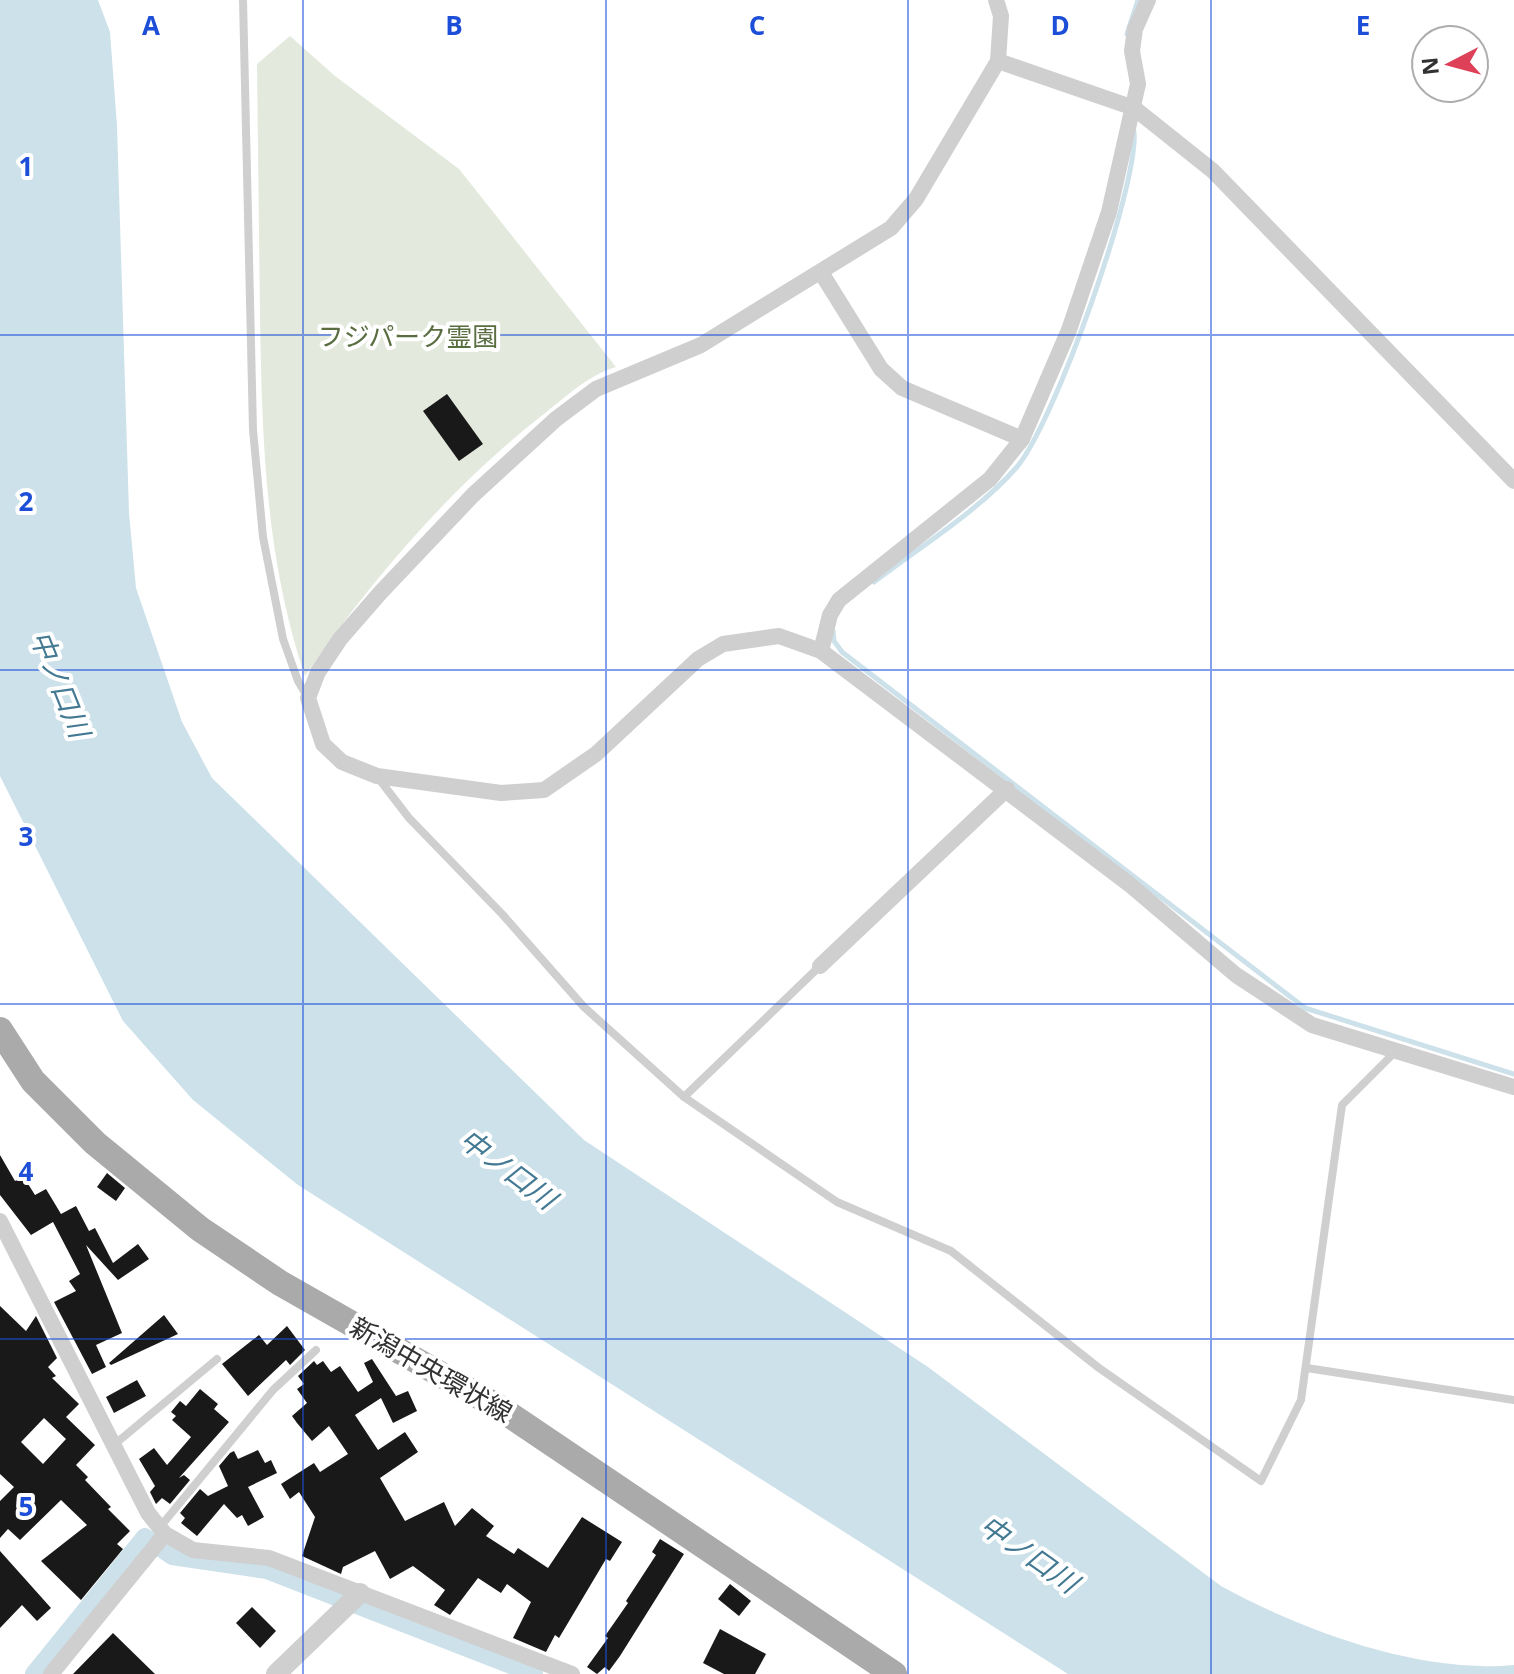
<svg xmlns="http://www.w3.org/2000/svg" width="1514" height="1674" font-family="'Open Sans','Noto Sans JP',sans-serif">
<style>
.green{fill:#e3e9dc}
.water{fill:#cde1ea}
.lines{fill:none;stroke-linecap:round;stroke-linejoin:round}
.stream{stroke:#cde1ea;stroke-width:5}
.canal{stroke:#cde1ea;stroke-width:18}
.building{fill:#191919;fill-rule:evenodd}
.service{stroke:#cfcfcf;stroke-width:8}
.minor{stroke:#cfcfcf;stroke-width:16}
.tertiary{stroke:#cfcfcf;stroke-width:20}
.primary{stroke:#aaa;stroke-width:26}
.grid{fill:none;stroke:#1d4ed8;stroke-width:2;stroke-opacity:0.55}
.labels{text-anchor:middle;stroke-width:8;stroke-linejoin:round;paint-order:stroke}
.park-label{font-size:26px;fill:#596d41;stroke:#fff}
.street-label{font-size:26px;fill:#323232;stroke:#fff}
.water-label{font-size:28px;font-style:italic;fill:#437992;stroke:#fff}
.grid-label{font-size:26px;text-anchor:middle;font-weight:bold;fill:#1d4ed8;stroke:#fff;stroke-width:8;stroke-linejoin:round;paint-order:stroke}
</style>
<rect width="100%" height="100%" fill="#fff"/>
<!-- green -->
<path class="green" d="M290,36L335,76L459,169L616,367C586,376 565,398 540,417C448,490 372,579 305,676C265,558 262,438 260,315C259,231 258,148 257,64Z"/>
<!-- water -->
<path class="water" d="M0,0H98L110,32L117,126L129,513L136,588L182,722L212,778L584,1140L928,1367L1221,1586C1303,1631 1419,1674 1514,1665V1674H1068L298,1185L193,1100L123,1021L0,776Z"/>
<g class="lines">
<!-- stream -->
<g class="stream">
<polyline points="1127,34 1138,0"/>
<path d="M874,582C921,546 977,512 1016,468C1053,427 1139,186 1134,132"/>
<polyline points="833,631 834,641 842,652 1305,1008 1514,1074"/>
</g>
<!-- canal -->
<polyline class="canal" points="34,1674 145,1537 172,1556 267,1570 534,1674"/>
</g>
<!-- building -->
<g class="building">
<polygon points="447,394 483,444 459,461 423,411"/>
<polygon points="0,1155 15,1181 23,1176 35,1195 46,1189 61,1214 76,1206 89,1231 95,1228 113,1263 138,1244 149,1259 118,1280 86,1245 122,1333 96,1345 106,1367 92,1374 54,1302 76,1291 69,1281 80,1274 53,1222 31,1235 0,1195"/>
<polygon points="107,1173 125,1188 116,1201 97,1187"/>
<path d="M0,1306L26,1331L36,1316L57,1358L48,1367L56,1376L52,1378L79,1404L66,1417L95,1445L76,1465L88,1477L85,1480L111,1507L108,1509L130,1531L117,1544L123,1549L81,1600L41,1561L87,1525L61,1500L20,1540L8,1529L0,1538V1501L14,1487L0,1474ZM44,1418L66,1439L43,1464L21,1442Z"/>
<polygon points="164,1315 178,1334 111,1365 109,1363"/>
<polygon points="287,1326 305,1350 290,1365 286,1360 248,1396 222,1364 259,1335 267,1345"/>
<polygon points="372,1359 396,1396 408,1391 417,1411 393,1423 381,1398 355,1415 378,1450 405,1432 418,1452 380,1478 405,1521 444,1502 455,1526 472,1508 494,1526 486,1536 514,1554 518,1548 548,1568 582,1517 622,1542 610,1561 606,1559 559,1638 555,1635 546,1652 513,1638 531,1602 507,1584 501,1593 478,1578 450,1615 434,1605 445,1590 413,1566 390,1579 375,1551 343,1567 341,1574 302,1556 315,1517 299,1492 290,1499 281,1484 314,1463 320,1472 348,1454 329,1426 312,1441 297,1423 292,1416 307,1403 297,1389 304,1384 298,1376 314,1361 317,1365 323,1361 331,1372 340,1366 358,1392 373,1382 364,1363"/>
<polygon points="137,1380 146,1396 114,1413 106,1397"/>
<polygon points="200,1389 218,1404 214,1409 229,1422 179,1478 184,1475 190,1480 170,1504 162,1498 156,1504 150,1492 155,1486 139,1459 154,1448 167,1465 191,1437 172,1420 176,1416 171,1412 180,1401 186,1406"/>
<polygon points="258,1450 265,1463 271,1460 277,1473 248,1487 264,1517 248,1526 242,1515 237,1518 224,1504 197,1536 181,1523 185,1518 180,1513 200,1489 208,1496 228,1486 219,1466 230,1453 234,1451 238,1459"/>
<polygon points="660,1539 684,1554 620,1656 609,1671 605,1667 597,1674 587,1667 608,1638 605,1636 628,1603 626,1601 656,1555 652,1552"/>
<polygon points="0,1551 51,1608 37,1621 22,1605 0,1628"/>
<polygon points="730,1584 751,1601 739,1616 718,1599"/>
<polygon points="252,1607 276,1631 260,1648 236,1623"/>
<polygon points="720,1629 766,1654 755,1674 724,1674 703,1663"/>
<polygon points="113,1633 155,1674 73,1674"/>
</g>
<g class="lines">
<!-- service -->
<g class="service">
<polyline points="243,0 253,430 263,537 283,639 298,681 308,698"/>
<polyline points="379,779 409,818 503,915 584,1007 684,1097 837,1202 951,1251 1099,1368 1261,1481 1301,1400 1342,1105 1396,1051"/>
<polyline points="684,1097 820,966"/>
<polyline points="1307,1368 1514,1400"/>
<polyline points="115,1444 217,1359"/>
<polyline points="160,1527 273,1390 316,1350"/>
</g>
<!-- minor -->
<g class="minor">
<polyline points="996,0 1001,16 998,61 916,199 891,228 701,345 596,389 556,419 473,495 381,592 340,639 318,672 308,698 323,744 342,762 377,776 501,793 544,790 596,754 698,659 723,644 779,636 821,651 1129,884 1236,975 1312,1025 1514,1087"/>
<polyline points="998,61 1134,108 1213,171 1514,481"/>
<polyline points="822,274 881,369 902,388 1022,439"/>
<polyline points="821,651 830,615 839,600 990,479 1022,439 1069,330 1109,212 1138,84 1132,51 1135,29 1148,0"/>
<polyline points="820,966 1007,789"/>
<polyline points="0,1221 148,1513 165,1534 193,1550 269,1558 572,1674"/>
<polyline points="51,1674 165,1534"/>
</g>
<!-- tertiary -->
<polyline class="tertiary" points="276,1674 360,1593"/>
<!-- primary -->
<polyline class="primary" points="0,1030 33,1081 95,1143 200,1229 280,1283 498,1407 894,1674"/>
</g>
<!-- grid -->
<path class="grid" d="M303,0V1674M606,0V1674M908,0V1674M1211,0V1674M0,335H1514M0,670H1514M0,1004H1514M0,1339H1514"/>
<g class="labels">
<!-- park labels -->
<g class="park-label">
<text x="408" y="346">フジパーク霊園</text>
</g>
<!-- street labels -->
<g class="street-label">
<text transform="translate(431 1370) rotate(30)" y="9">新潟中央環状線</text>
</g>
<!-- water labels -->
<g class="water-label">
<text transform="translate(60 684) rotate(68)" y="10">中ノ口川</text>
<text transform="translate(508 1169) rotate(37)" y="10">中ノ口川</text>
<text transform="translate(1029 1554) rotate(35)" y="10">中ノ口川</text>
</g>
</g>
<g class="grid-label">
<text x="151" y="35">A</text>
<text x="454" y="35">B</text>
<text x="757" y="35">C</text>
<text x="1060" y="35">D</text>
<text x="1363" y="35">E</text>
<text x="26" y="176">1</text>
<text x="26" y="511">2</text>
<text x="26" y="846">3</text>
<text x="26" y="1181">4</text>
<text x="26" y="1516">5</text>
</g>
<!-- north arrow -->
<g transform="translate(1450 64) rotate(264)"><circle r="38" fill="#ffffff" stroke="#adadad" stroke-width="2"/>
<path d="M0-6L14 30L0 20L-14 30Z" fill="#de4057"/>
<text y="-12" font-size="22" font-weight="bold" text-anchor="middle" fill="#323232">N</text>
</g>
</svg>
